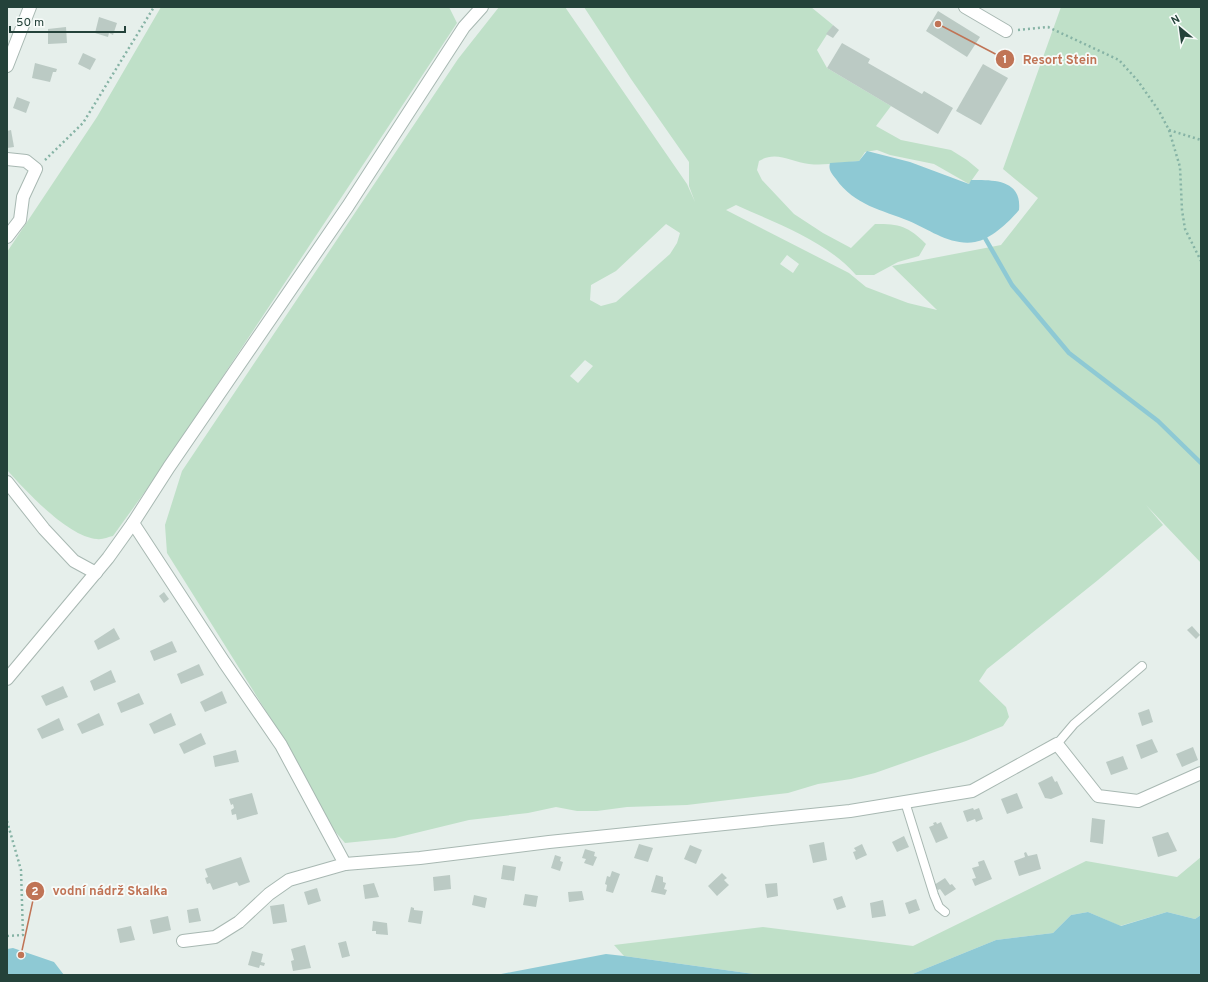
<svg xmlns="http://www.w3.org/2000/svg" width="1208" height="982" font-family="Overpass,sans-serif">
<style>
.green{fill:#bfe0c8;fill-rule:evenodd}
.water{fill:#8ec9d4}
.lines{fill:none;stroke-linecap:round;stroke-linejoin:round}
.stream{stroke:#8ec9d4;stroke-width:4.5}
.building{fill:#bbcac4}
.lane-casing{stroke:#a8b8b2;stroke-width:10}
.street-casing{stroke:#a8b8b2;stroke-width:14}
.path{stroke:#86b3a5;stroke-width:2.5;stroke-dasharray:2 3;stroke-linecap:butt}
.lane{stroke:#fff;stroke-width:8}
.street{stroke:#fff;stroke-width:12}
.leader{fill:none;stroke:#c07456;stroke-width:1.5}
.callout-dot{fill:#c07456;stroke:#f7fbf9;stroke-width:1.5}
.mark-label{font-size:12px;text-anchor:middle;font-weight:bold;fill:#fff}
.callout-label{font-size:13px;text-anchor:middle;font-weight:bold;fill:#c07456;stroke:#f7fbf9;stroke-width:3.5;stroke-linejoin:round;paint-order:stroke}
</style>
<rect width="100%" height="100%" fill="#e6efeb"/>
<!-- green -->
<g class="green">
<path d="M161,7H449L457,23L162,468L113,536C108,537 102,540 97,539C68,537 26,491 7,470V252L97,117Z"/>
<path d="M499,7H565L687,184L695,202L689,186V162L631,79L584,7H811L833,25L817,50L827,68L891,106L876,126L901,140L951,150L967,160L979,170L969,184L934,164L890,155L877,150L865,152L859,161C843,162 825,166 809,164C791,162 776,150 759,161L757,170L762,180L794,214L823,233L851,248L875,224C900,224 908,226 926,244L919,256L898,262L874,275H856C825,240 778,224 736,205L726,210L849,273L866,287L908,303L937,310L892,266L1001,245L1038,198L1003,169L1061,7H1201V563L1146,505L1163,525L1098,580L987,669L979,681L1006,707L1009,717L1003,726L966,741L875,773L851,779L818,784L788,793L687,805L627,807L597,811H577L556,807L528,813L469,820L395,838L345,843L326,821L291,751L167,553L165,525L182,471L458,59ZM666,224L680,233L677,243L670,254L616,302L601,306L590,300L591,285L616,271ZM787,255L799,264L793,273L780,264ZM585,360L593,366L578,383L570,376Z"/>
<polygon points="1201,857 1201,915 1195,919 1167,912 1120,926 1088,912 1071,915 1053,933 996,940 910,975 761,975 624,956 614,945 763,927 913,946 1086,861 1177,877"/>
</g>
<!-- water -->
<g class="water">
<path d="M867,151L910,162L969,184L971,180C993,180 1022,179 1019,210C1009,222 991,239 975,242C951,246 930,230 909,221C882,210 854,205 836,179C832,174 828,170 830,163L859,161Z"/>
<polygon points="1088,912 1121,926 1167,912 1195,919 1201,915 1201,975 910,975 996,940 1053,933 1071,915"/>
<polygon points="13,948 54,962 64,975 7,975 7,949"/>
<polygon points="606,954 624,956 761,975 496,975"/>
</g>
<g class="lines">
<!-- stream -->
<polyline class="stream" points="985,238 1012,285 1069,353 1158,421 1201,463"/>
</g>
<!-- building -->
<g class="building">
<polygon points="938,11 980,37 967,57 926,31"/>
<polygon points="99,17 117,23 113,35 109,33 108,37 95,33"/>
<polygon points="833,25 839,30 833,38 826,34"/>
<polygon points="66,27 67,43 48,44 48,29"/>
<polygon points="842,43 870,59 868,63 922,94 924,91 953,108 938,134 827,68"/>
<polygon points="83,53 96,59 90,70 78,64"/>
<polygon points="35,63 57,69 56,72 53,72 50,82 32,78"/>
<polygon points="983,64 1008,78 981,125 956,111"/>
<polygon points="17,97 30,102 26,113 13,108"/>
<polygon points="11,130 14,147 7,148 7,131"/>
<polygon points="164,592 169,599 164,603 159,596"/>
<polygon points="1192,626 1200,635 1196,639 1187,630"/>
<polygon points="114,628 120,639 98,650 94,641"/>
<polygon points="172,641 177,652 154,661 150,651"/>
<polygon points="199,664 204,675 181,684 177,674"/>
<polygon points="111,670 116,682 94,691 90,681"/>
<polygon points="63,686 68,697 46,706 41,696"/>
<polygon points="222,691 227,703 205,712 200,702"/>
<polygon points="139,693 144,704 121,713 117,703"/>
<polygon points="1149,709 1153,722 1142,726 1138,713"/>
<polygon points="99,713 104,725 82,734 77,724"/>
<polygon points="171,713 176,725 154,734 149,724"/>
<polygon points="59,718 64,730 42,739 37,729"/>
<polygon points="201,733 206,744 184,754 179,744"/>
<polygon points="1152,739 1158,752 1141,759 1136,745"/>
<polygon points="1193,747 1198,760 1182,767 1176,754"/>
<polygon points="236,750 239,762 215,767 213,756"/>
<polygon points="1123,756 1128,769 1111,775 1106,762"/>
<polygon points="1052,776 1055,782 1057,781 1063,794 1051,799 1045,798 1038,783"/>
<polygon points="252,793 258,814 237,820 236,814 232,815 231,810 234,808 233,804 231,805 229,799"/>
<polygon points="1017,793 1023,808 1007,814 1001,799"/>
<polygon points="973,808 974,810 979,808 983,819 976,822 975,819 967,822 963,811"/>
<polygon points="1092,818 1105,820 1103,844 1090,842"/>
<polygon points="936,822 937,824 941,822 948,838 936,843 929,827 934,825 933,823"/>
<polygon points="1168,832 1177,851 1158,857 1152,837"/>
<polygon points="904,836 909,847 897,852 892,842"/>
<polygon points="824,842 827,860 813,863 809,845"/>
<polygon points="639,844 653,848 648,862 634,858"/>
<polygon points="862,844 867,855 856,860 853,852 856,851 854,848"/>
<polygon points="690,845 702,850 696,864 684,859"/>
<polygon points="585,849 595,852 594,856 597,857 593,866 584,863 586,859 582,858"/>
<polygon points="1026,852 1028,856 1037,854 1041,869 1019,876 1014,861 1025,857 1024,853"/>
<polygon points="555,855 561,857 560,861 563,862 560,871 551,868"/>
<polygon points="241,857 250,882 239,886 237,882 213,890 210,883 207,884 205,878 208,877 205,869"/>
<polygon points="984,860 992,879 975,886 972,879 976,878 972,868 979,866 978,862"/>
<polygon points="503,865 516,867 514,881 501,879"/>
<polygon points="612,871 620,874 613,893 606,891 607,885 605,884 607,876 610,877"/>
<polygon points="722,873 727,878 724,880 729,885 717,896 708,886"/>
<polygon points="450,875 451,889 434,891 433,877"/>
<polygon points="656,875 663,877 663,882 666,883 664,889 667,890 665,895 651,892"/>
<polygon points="945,878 950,885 952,884 956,889 945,896 940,889 938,890 934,885"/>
<polygon points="374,883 379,897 365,899 363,885"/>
<polygon points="777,883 778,896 767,898 765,884"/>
<polygon points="317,888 321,901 308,905 304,892"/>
<polygon points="582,891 584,900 569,902 568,892"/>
<polygon points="525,894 538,896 536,907 523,905"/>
<polygon points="474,895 487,898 485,908 472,905"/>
<polygon points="842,896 846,907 837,910 833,899"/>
<polygon points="916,899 920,910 909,914 905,903"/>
<polygon points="883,900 886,916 872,918 870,903"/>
<polygon points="284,904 287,922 273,924 270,906"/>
<polygon points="411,907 414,908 414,910 423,911 421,924 408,922"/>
<polygon points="198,908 201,921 189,923 187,910"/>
<polygon points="168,916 171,930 153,934 150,920"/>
<polygon points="373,921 387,923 388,935 376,934 376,931 372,931"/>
<polygon points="131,926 135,940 120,943 117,929"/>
<polygon points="346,941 350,956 342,958 338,943"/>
<polygon points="305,945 311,968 293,971 291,961 294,960 291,949"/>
<polygon points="252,951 263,954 261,962 265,963 264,966 260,965 259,968 248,965"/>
</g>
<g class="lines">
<!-- lane casing -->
<g class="lane-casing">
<g id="lane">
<polyline points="1057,744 1074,724 1142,666"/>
<polyline points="905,802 934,895 939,907 945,912"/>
</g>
</g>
<!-- street casing -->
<g class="street-casing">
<g id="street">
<polyline points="482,7 464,27 348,206 169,467 133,523 224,662 281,745 345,864 420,858 549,842 850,811 972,791 1057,744 1098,796 1138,801 1201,773"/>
<polyline points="965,7 1006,31"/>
<polyline points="7,66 30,7"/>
<polyline points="7,159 26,161 36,169 23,197 20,220 7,237"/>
<polyline points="7,482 44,529 74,561 96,573"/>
<polyline points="7,679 108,558 133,523"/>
<polyline points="183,941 215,937 239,922 269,894 289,880 345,864"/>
</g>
</g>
<!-- path -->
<g class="path">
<polyline points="1018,30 1048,27 1119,60 1138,81 1159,111 1169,130 1180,167 1182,210 1185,229 1201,261"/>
<polyline points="1169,130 1201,140"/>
<polyline points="45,160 83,123 154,7"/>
<polyline points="7,821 21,870 23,935 7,936"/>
</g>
<!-- lane -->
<use href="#lane" class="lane"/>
<!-- street -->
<use href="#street" class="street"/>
</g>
<!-- callouts -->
<path class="leader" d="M938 24L1005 59M21 955L35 891"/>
<g class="callout-dot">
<circle cx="938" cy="24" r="4"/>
<circle cx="21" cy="955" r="4"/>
<circle cx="1005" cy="59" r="10"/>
<circle cx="35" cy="891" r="10"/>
</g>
<g class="mark-label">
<text x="1005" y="63">1</text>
<text x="35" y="895">2</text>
</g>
<g class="callout-label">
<text x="1060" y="64">Resort Stein</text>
<text x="110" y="895">vodní nádrž Skalka</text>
</g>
<!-- border -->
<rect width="1208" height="982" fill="none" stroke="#24423a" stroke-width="16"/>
<!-- north arrow -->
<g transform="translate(1180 28) rotate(331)" stroke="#f7fbf9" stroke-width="3" paint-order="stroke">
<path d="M0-3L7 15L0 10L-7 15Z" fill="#24423a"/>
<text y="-6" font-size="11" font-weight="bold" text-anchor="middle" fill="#24423a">N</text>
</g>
<!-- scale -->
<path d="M10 26v6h115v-6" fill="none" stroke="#24423a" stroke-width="2"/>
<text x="16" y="26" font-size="12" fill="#24423a" stroke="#f7fbf9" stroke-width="3" paint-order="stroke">50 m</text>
</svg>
